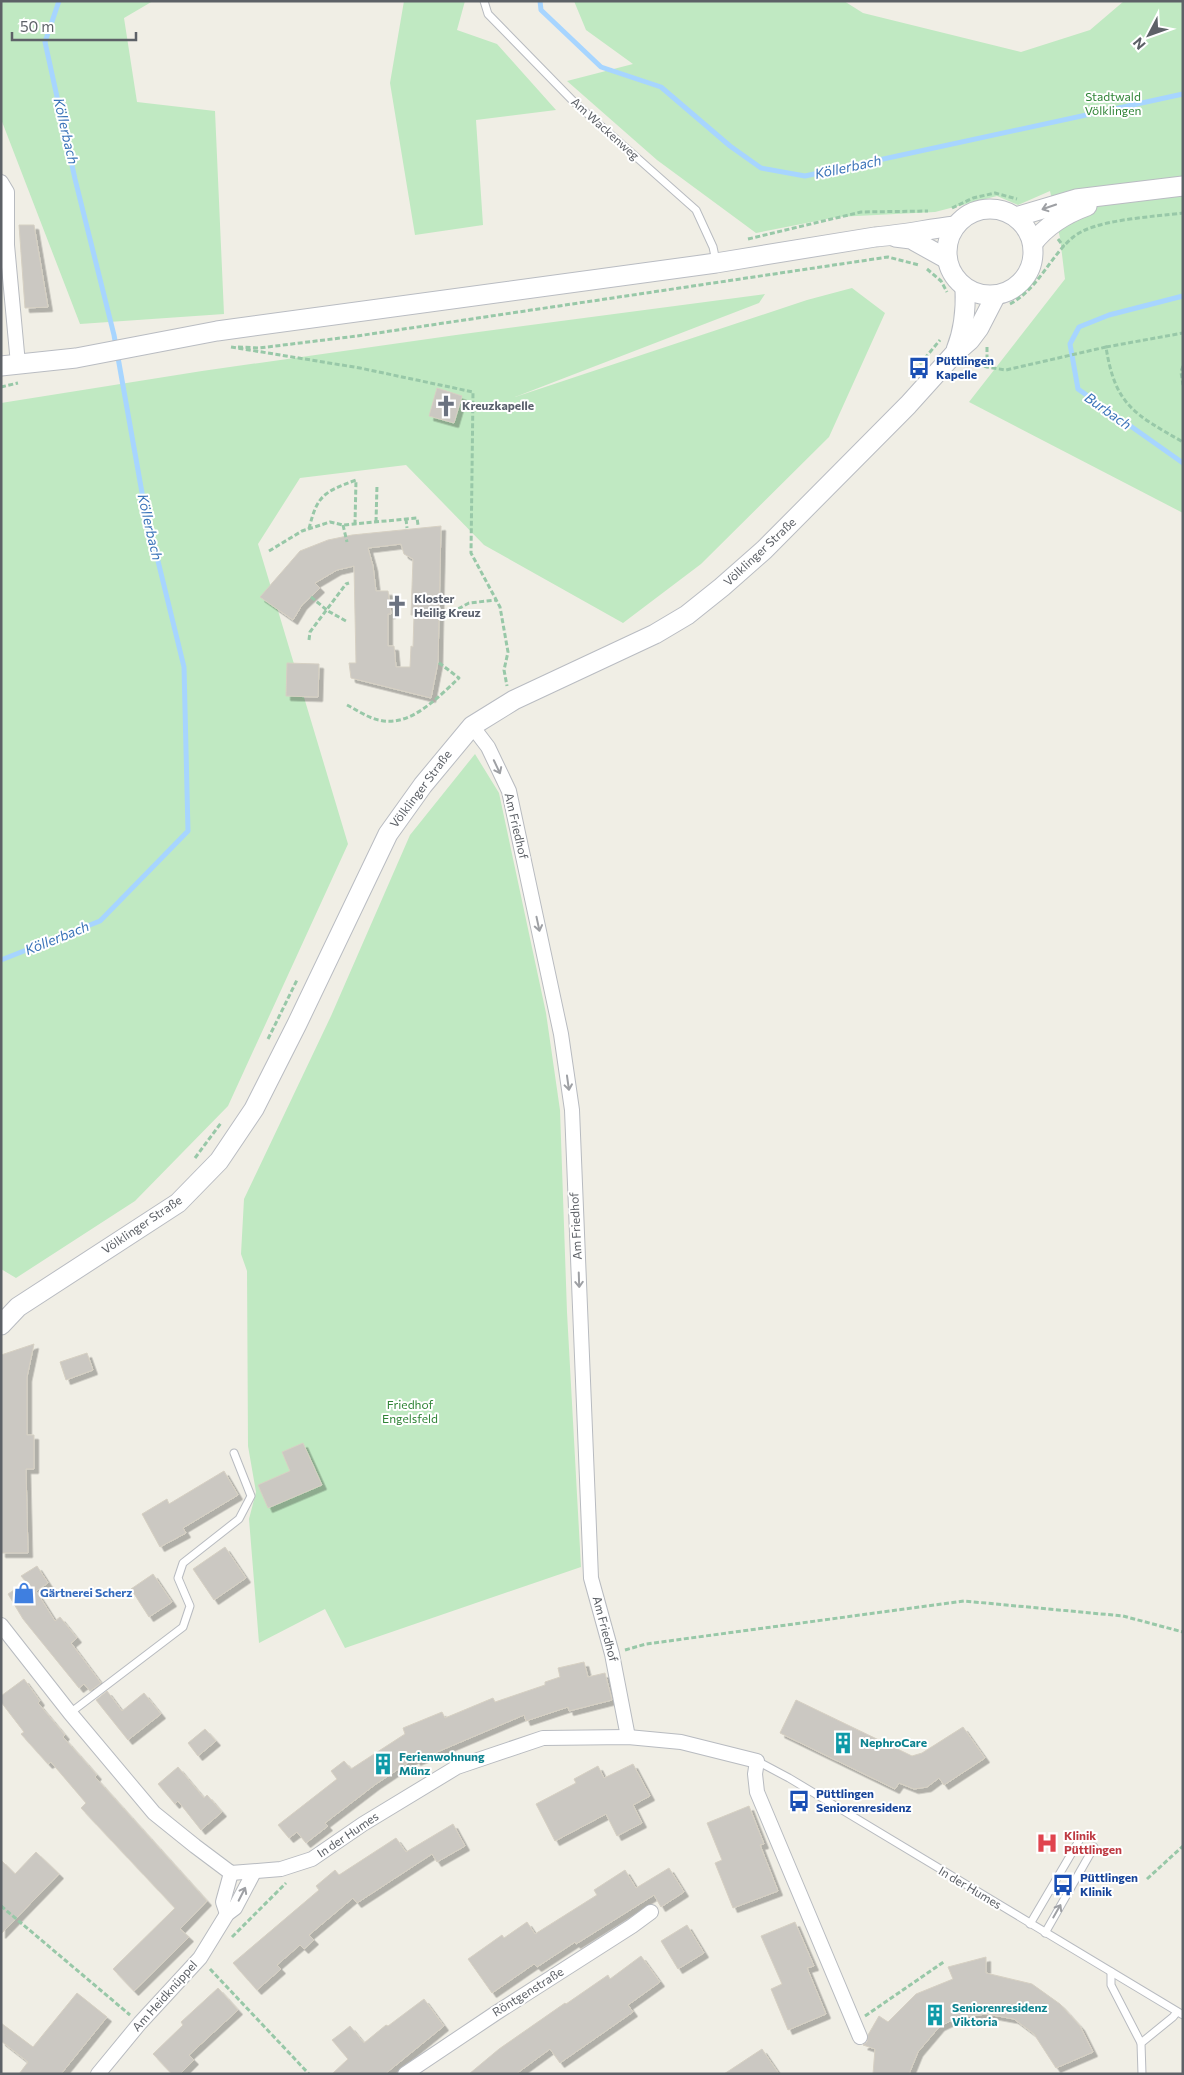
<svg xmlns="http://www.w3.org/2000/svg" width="1184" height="2075" font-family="Commissioner,sans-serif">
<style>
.green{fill:#c0e9c2}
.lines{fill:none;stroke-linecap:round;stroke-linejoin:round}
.stream{stroke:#a7d5ff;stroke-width:5}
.building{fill:#cbc8c2;stroke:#d6d0c3;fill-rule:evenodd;filter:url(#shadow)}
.lane-casing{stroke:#b8bbc0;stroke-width:9}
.street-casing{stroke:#b8bbc0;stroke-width:16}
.secondary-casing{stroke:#b9bcc2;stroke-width:21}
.path{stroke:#98c8a8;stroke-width:3;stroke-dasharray:5 2.5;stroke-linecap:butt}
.lane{stroke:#fff;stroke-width:7}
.street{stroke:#fff;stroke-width:14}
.secondary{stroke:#fff;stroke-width:19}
.oneway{stroke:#9ea0a4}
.labels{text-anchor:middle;stroke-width:4;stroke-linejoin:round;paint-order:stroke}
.park-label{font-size:12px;fill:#2f8436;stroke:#fff}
.street-label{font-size:12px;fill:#5d6167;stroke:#fff}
.transit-label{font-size:12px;font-weight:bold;fill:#164399;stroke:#fff;text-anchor:start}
.worship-label{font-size:12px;font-weight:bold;fill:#5b616d;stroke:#fff;text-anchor:start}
.shop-label{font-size:12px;font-weight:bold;fill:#366cbe;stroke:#fff;text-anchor:start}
.culture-label{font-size:12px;font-weight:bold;fill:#0d838f;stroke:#fff;text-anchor:start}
.health-label{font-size:12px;font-weight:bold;fill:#be3a42;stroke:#fff;text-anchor:start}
.water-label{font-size:14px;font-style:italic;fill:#3b74b9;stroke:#fff}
</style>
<defs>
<filter id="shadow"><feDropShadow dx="4.5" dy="4.5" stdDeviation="0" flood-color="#0004"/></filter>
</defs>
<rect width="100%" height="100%" fill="#f0eee5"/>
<!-- green -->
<g class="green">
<polygon points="1,1 153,1 124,18 137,102 215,111 224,314 80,324 1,119"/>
<polygon points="404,1 465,1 457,30 497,44 556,110 476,120 483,225 415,235 390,83"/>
<polygon points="574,1 844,1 863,13 1021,52 1090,30 1124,1 1183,1 1183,513 969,402 1065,279 1060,238 1050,191 1018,205 997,196 935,212 837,217 756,233 657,160 567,81 633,64 586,30"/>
<polygon points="852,288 885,313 829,437 701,564 623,623 484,545 406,465 300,478 258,544 348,844 228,1106 135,1201 16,1278 1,1269 1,403 202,371 456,335 765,294 759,303 515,397 807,300"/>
<polygon points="475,754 499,793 546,1013 560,1110 567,1312 581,1567 345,1648 325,1609 259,1643 249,1519 256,1492 248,1446 247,1271 241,1254 244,1199 331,1016 410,835"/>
</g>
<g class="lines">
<!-- stream -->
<g class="stream">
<polyline points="540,1 541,10 601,67 661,87 730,146 761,168 805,176 1183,94"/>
<polyline points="1183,296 1109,315 1079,327 1070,344 1078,389 1183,463"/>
<polyline points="1,960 100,921 188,831 184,667 144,504 114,335 75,179 45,42 59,1"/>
</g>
</g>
<!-- building -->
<g class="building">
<polygon points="19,225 34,225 48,307 25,308"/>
<polygon points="437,388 462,396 454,423 429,416"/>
<path d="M441,526L438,662L431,698L351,678L349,663H356L354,566L337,570L315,583L320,588L302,605L293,620L260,597L300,551L328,540L352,535ZM401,544L404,554L413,559L411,615H414L413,647L411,646L410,667H396L394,646H388V614H391L388,591H376L373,566L368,548Z"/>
<polygon points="287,663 319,664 318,697 286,696"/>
<polygon points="34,1344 27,1377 27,1435 34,1435 34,1469 26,1469 28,1553 1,1553 1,1355"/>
<polygon points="87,1353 93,1370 66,1380 60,1362"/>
<polygon points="303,1443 322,1485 268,1508 258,1485 290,1471 282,1452"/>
<polygon points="224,1471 238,1495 183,1528 186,1533 160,1547 142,1514 167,1499 169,1504"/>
<polygon points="225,1547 246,1578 214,1600 193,1569"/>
<polygon points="37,1566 48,1583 36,1591 55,1621 60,1617 77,1638 71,1643 101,1683 90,1691 84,1684 79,1688 23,1619 8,1594 26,1582 21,1576"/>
<polygon points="153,1574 172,1602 149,1617 131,1589"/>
<polygon points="584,1662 588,1677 605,1673 612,1700 569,1711 568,1707 526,1721 524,1715 416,1761 415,1758 376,1784 325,1823 328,1826 306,1843 297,1832 289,1838 278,1825 337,1779 331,1771 344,1761 351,1769 405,1734 403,1728 442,1712 445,1718 493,1698 495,1702 545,1685 545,1682 560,1677 558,1668"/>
<polygon points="24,1679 40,1701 38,1703 65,1735 63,1737 97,1775 95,1777 207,1901 180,1929 189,1937 134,1991 113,1969 175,1908 81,1808 86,1803 51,1762 48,1764 21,1734 24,1732 1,1702 1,1696"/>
<polygon points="107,1691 122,1711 144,1693 161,1714 128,1740 96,1700"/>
<polygon points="796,1700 912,1756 922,1753 963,1727 985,1758 944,1785 939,1778 927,1787 914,1789 899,1783 895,1789 780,1733"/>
<polygon points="205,1729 216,1741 198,1756 188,1743"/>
<polygon points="633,1764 650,1796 633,1805 642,1823 617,1836 606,1814 555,1841 536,1804 576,1783 574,1779 598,1766 604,1778"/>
<polygon points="178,1767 204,1798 207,1795 222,1812 201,1830 178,1801 175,1804 158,1784"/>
<polygon points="749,1806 764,1844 760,1845 778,1891 733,1908 715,1863 722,1860 707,1823"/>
<polygon points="453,1824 465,1846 437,1862 432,1854 357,1903 353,1898 309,1935 314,1940 304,1949 300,1945 277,1965 281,1969 257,1990 233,1963 319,1890 316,1886 335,1870 339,1875 396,1838 406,1852"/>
<polygon points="36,1852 59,1874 1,1934 1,1860 15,1874"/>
<polygon points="669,1868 684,1892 661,1907 654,1895 576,1944 575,1942 537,1967 534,1964 492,1993 468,1959 502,1935 504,1938 527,1922 535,1934 597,1895 594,1890 625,1870 636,1888"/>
<polygon points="795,1922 814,1966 807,1968 826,2014 788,2030 771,1989 782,1984 761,1936"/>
<polygon points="687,1925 704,1953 678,1969 661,1941"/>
<polygon points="641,1956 660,1982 628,2005 633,2012 560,2063 550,2049 516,2074 469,2074 499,2049 565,2003 566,2004 608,1975 610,1979"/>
<polygon points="986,1957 986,1973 1032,1984 1060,2004 1080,2026 1093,2052 1056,2068 1034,2034 1014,2019 987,2014 959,2017 940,2026 918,2052 909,2074 873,2074 875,2049 863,2045 867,2042 868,2035 879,2016 888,2022 916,1994 953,1979 948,1967"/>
<polygon points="218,1988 238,2010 189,2055 194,2060 180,2074 172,2074 153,2054 183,2025 181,2022"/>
<polygon points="77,1993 107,2017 61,2074 19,2074 28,2062 1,2041 1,2023 33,2047"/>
<polygon points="424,1999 444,2026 385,2074 332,2074 348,2059 332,2040 340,2034 350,2026 364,2043 386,2025 388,2026"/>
<polygon points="762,2049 779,2074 724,2074"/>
</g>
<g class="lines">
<!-- lane casing -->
<g class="lane-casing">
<g id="lane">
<polyline points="484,1 488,14 573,101 696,210 713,247 716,261"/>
<polyline points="70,1713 183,1627 190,1606 178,1578 183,1563 239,1519 251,1496 234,1453"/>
<polyline points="757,1761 789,1778 1183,2015"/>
<polyline points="1030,1924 1080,1839"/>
<polyline points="1045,1933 1094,1847"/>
<polyline points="1111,1972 1111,1985 1141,2043"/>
<polyline points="1142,2074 1141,2043 1173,2017 1177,2012"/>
</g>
</g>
<!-- street casing -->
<g class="street-casing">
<g id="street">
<polyline points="1,182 7,192 7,245 18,364"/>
<polyline points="472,726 488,747 509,791 561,1034 572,1110 591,1578 612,1654 628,1737"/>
<polyline points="1,1625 70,1713 154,1813 195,1846 231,1873 281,1869 312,1859 363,1824 457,1767 543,1738 628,1737 681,1742 757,1761 755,1774 757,1792 860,2037"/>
<polyline points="227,1914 223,1902 231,1873"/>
<polyline points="98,2074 140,2023 200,1958 227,1914 235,1908 254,1872"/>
<polyline points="405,2074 496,2013 632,1926 651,1912"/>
</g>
</g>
<!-- secondary casing -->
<g class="secondary-casing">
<g id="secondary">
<circle cx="990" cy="252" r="43"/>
<polyline points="1016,217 1076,199 1183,186"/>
<polyline points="895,237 911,239 947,259"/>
<path d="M1033,243C1047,225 1065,214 1087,206"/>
<path d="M956,350C964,330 966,310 965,288"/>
<path d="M1,366L76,358L217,331L716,263L875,237C902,235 928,229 955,226"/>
<polyline points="1,1325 18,1307 178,1203 219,1161 254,1109 297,1024 388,834 423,785 472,726 514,700 655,634 687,615 722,587 764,550 908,405 954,354 970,340 979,328 996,295"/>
</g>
</g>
<!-- path -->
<g class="path">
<polyline points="952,208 973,198 995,193 1017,199"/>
<polyline points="748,239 861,212 928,211"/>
<polyline points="1058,239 1064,247"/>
<polyline points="927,269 941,281 947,292"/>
<path d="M1010,304C1038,289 1049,258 1072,238C1093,219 1154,217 1183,213"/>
<polyline points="231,347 360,368 473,392 471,553 500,607 508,652 504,670 507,686"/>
<polyline points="238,347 259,348 357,336 888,257 919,265"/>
<polyline points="1106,347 1183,333"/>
<path d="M970,361L987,367L1006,370L1106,347C1115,405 1134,414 1183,442"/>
<polyline points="1183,366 1181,372 1183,385"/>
<polyline points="987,367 987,346"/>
<polyline points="915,370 940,340"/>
<polyline points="1,387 18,383"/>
<polyline points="406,519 407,528"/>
<polyline points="376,522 377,485"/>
<polyline points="343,525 347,542"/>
<path d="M309,529C317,495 324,492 356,480L355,524"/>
<polyline points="269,551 302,531 330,522 343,525 417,518 418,525"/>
<polyline points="311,597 328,611 346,621"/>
<polyline points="445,616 469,603 496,600"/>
<polyline points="309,640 310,632 346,584 349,583"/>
<path d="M347,705C357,710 368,718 379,720C410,728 438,697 459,678L438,662"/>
<polyline points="268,1039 297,980"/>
<polyline points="195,1158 221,1123"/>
<polyline points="625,1650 646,1644 964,1601 1123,1616 1183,1632"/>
<polyline points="1147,1879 1183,1846"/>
<polyline points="1,1906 130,2015"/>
<polyline points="232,1937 286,1883"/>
<polyline points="210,1969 309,2074"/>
<polyline points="865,2016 945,1961"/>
</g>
<!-- lane -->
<use href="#lane" class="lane"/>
<!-- street -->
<use href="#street" class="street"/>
<!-- secondary -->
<use href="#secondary" class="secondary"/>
</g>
<!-- one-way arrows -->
<defs><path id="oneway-shaft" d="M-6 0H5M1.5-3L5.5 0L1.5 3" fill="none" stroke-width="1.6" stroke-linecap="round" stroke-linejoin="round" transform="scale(1.25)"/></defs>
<g class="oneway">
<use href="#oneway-shaft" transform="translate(1049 207) rotate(161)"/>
<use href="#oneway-shaft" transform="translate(497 767) rotate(65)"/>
<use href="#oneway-shaft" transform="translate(538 924) rotate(78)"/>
<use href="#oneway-shaft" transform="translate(568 1083) rotate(82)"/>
<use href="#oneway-shaft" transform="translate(579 1280) rotate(88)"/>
<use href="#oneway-shaft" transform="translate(242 1894) rotate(-63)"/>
<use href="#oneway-shaft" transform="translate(1057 1911) rotate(-60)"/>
</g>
<!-- icons -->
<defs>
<g id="bus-bare" transform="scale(1.725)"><path d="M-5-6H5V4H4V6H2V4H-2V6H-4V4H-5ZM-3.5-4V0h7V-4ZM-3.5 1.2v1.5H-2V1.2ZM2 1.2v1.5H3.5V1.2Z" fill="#1a4fb4" stroke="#fff" stroke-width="2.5" paint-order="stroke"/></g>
<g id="church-bare" transform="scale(1.725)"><path d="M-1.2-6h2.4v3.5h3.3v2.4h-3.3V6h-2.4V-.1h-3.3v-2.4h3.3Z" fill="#6b7280" stroke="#fff" stroke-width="2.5" paint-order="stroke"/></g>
<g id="shop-bare" transform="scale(1.725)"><path d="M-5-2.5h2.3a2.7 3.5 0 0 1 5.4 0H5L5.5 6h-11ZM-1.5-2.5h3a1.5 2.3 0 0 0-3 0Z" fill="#3f7fe0" stroke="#fff" stroke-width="2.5" paint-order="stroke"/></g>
<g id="building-bare" transform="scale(1.725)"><path d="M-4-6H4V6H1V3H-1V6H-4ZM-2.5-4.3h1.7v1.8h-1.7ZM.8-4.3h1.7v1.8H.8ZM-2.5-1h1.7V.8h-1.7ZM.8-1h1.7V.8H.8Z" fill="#0f9aa8" stroke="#fff" stroke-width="2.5" paint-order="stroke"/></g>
<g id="hospital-bare" transform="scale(1.725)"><path d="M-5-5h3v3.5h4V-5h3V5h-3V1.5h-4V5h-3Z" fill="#e0444e" stroke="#fff" stroke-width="2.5" paint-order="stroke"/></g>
</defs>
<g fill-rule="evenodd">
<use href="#bus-bare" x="919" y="368"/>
<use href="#church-bare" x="446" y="406"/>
<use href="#church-bare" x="397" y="606"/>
<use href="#shop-bare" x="24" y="1593"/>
<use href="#building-bare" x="843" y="1743"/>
<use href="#building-bare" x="383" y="1764"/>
<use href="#bus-bare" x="799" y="1801"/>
<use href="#hospital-bare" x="1047" y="1843"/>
<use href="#bus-bare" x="1063" y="1885"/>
<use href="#building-bare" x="935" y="2015"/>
</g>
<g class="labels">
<!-- park labels -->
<g class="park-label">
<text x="1113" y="101">Stadtwald<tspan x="1113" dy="14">Völklingen</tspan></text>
<text x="410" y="1409">Friedhof<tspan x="410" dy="14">Engelsfeld</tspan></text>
</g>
<!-- street labels -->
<g class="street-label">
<text transform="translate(605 129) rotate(42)" y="4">Am Wackenweg</text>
<text transform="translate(760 552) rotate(-43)" y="4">Völklinger Straße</text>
<text transform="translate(421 789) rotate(-53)" y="4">Völklinger Straße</text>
<text transform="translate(516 826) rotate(77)" y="4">Am Friedhof</text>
<text transform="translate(142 1225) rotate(-34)" y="4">Völklinger Straße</text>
<text transform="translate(576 1226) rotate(-93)" y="4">Am Friedhof</text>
<text transform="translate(605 1629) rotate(75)" y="4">Am Friedhof</text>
<text transform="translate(348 1835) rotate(-34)" y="4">In der Humes</text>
<text transform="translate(970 1888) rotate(31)" y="4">In der Humes</text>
<text transform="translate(528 1992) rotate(-32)" y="4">Röntgenstraße</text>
<text transform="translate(165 1996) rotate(-48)" y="4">Am Heidknüppel</text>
</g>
<!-- transit labels -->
<g class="transit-label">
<text x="936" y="365">Püttlingen<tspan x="936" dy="14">Kapelle</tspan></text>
<text x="816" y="1798">Püttlingen<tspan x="816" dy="14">Seniorenresidenz</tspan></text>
<text x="1080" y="1882">Püttlingen<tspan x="1080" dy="14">Klinik</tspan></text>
</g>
<!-- worship labels -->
<g class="worship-label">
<text x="462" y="410">Kreuzkapelle</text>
<text x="414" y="603">Kloster<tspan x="414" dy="14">Heilig Kreuz</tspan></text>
</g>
<!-- shop labels -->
<g class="shop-label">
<text x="40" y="1597">Gärtnerei Scherz</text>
</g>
<!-- culture labels -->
<g class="culture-label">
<text x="860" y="1747">NephroCare</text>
<text x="399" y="1761">Ferienwohnung<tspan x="399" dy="14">Münz</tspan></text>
<text x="952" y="2012">Seniorenresidenz<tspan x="952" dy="14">Viktoria</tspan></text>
</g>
<!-- health labels -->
<g class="health-label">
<text x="1064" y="1840">Klinik<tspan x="1064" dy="14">Püttlingen</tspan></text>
</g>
<!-- water labels -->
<g class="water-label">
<text transform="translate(66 131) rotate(77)" y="5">Köllerbach</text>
<text transform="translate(848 167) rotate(-12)" y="5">Köllerbach</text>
<text transform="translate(1108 411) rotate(35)" y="5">Burbach</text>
<text transform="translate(150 527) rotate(77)" y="5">Köllerbach</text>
<text transform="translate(57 938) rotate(-22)" y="5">Köllerbach</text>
</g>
</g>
<!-- border -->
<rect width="1184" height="2075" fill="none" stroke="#5d6167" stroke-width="5"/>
<!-- north arrow -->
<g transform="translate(1149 35) rotate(229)" stroke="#ffffff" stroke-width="4" paint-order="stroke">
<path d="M0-4L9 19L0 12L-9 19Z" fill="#5d6167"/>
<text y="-8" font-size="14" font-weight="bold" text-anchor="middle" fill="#5d6167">N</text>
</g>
<!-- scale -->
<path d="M12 32v8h124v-8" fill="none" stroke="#5d6167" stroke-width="2.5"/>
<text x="20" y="32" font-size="15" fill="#5d6167" stroke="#ffffff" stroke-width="4" paint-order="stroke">50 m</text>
</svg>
